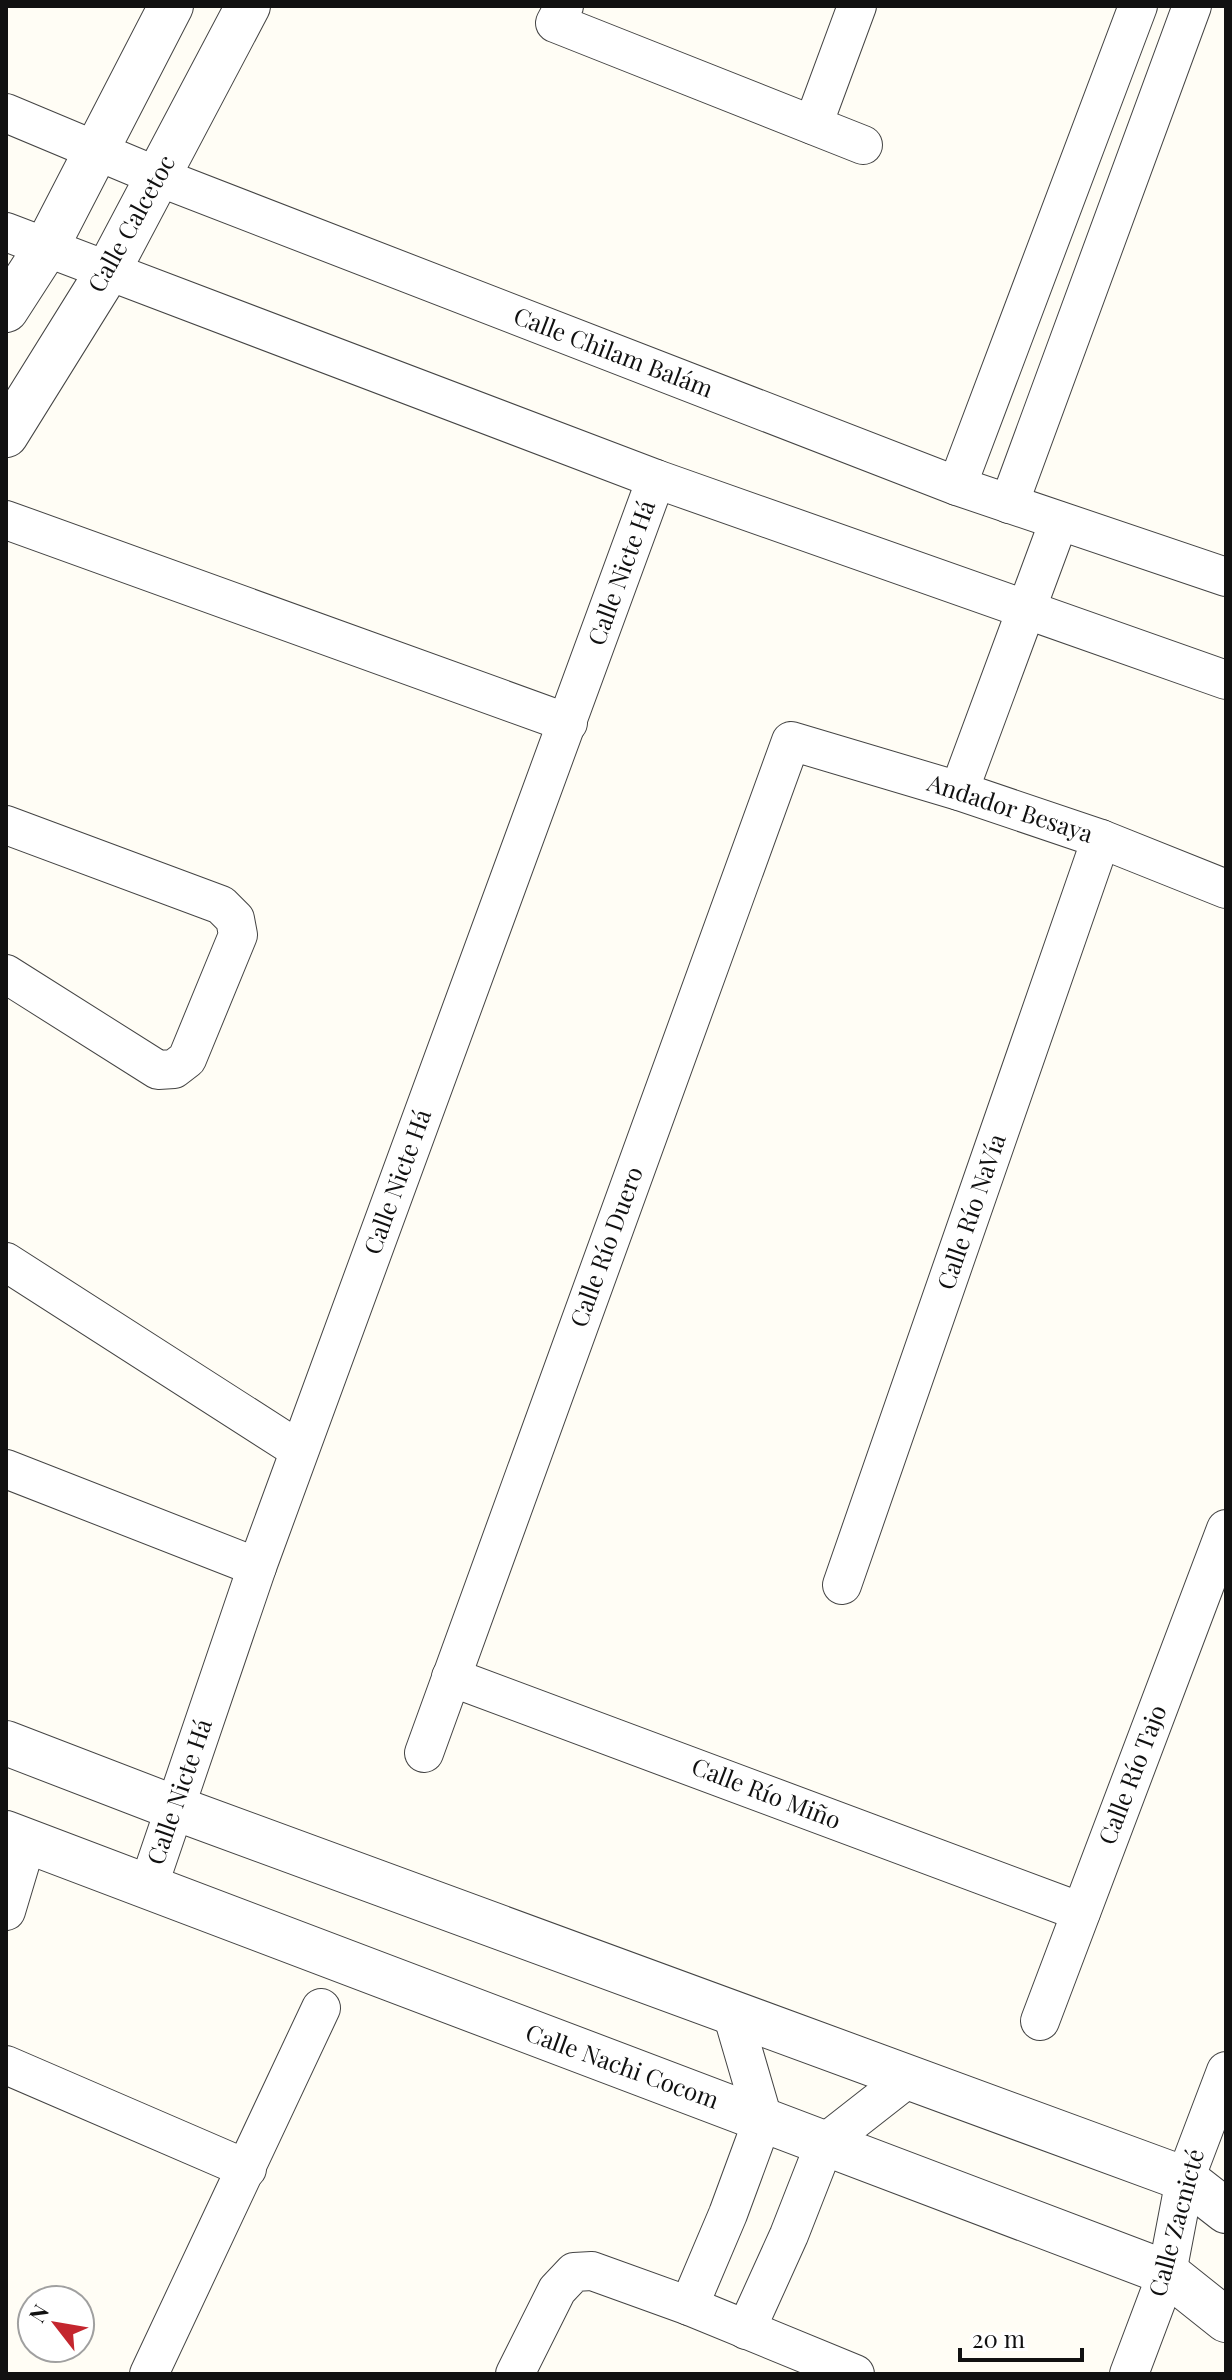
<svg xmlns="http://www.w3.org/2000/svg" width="1232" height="2380" font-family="'Playfair Display',serif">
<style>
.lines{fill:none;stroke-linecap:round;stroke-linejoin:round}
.minor-casing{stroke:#444;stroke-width:40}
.tertiary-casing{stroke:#444;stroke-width:46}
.minor{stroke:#fff;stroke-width:38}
.tertiary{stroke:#fff;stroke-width:44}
.labels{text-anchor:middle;stroke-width:8;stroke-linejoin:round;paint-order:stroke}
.street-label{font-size:24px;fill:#111;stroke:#fff}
</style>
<rect width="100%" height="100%" fill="#fffdf5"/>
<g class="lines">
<!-- minor casing -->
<g class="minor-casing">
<g id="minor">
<polyline points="564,6 555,23 863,145"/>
<polyline points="6,113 159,177 957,486 1226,577"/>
<polyline points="813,125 857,6"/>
<polyline points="6,232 656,479 1226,680"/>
<polyline points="957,486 1138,6"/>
<polyline points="1009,504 1192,6"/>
<polyline points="6,520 568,723"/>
<polyline points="959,791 1059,521"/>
<polyline points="6,825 221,905 235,919 238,935 187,1059 174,1069 158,1070 6,974"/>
<polyline points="6,1262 299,1450"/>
<polyline points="6,1469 257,1567"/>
<polyline points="842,1585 1101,839"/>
<polyline points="451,1677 1081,1912"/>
<polyline points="424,1753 791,741 959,791 1101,839 1226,889"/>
<polyline points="148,1887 257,1567 656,479"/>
<polyline points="6,1911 27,1841"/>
<polyline points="1040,2021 1226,1529"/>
<polyline points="6,2065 247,2169"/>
<polyline points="689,2306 728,2214 763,2119 732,2013"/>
<polyline points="746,2330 789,2235 825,2143 908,2078"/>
<polyline points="149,2374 321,2008"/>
<polyline points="515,2374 557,2290 574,2272 592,2271 689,2306 855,2374"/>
<polyline points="1129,2374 1167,2273 1185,2179 1226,2071"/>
</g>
</g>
<!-- tertiary casing -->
<g class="tertiary-casing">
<g id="tertiary">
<polyline points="6,310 46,248 171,6"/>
<polyline points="6,435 108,271 248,6"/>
<polyline points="6,1743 175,1808 1185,2179 1226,2211"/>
<polyline points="6,1833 1167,2273 1226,2320"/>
</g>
</g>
<!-- minor -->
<use href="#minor" class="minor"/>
<!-- tertiary -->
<use href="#tertiary" class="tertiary"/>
</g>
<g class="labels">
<!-- street labels -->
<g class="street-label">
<text transform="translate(132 224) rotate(-61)" y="8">Calle Calcetoc</text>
<text transform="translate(613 353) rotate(21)" y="8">Calle Chilam Balám</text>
<text transform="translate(622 573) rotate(-70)" y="8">Calle Nicte Há</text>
<text transform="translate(1010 809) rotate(18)" y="8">Andador Besaya</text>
<text transform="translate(398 1182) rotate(-70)" y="8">Calle Nicte Há</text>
<text transform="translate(972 1212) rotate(-71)" y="8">Calle Río NaVía</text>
<text transform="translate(607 1247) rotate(-70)" y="8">Calle Río Duero</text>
<text transform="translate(1133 1775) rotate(-69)" y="8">Calle Río Tajo</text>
<text transform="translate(180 1792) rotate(-71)" y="8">Calle Nicte Há</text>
<text transform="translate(766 1794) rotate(21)" y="8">Calle Río Miño</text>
<text transform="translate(622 2067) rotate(20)" y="8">Calle Nachi Cocom</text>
<text transform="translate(1177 2223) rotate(-75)" y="8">Calle Zacnicté</text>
</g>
</g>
<!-- border -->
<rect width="1232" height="2380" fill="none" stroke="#111111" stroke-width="16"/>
<!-- north arrow -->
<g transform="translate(56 2324) rotate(301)"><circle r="38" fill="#ffffff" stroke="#a0a0a0" stroke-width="2"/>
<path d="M0-6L14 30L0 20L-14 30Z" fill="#c4262e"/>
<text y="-12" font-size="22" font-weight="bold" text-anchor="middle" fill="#111111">N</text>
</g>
<!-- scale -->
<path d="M960 2348v12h122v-12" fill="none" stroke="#111111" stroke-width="4"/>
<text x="972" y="2348" font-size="24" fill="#111111" stroke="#ffffff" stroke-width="6" paint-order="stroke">20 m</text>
</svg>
